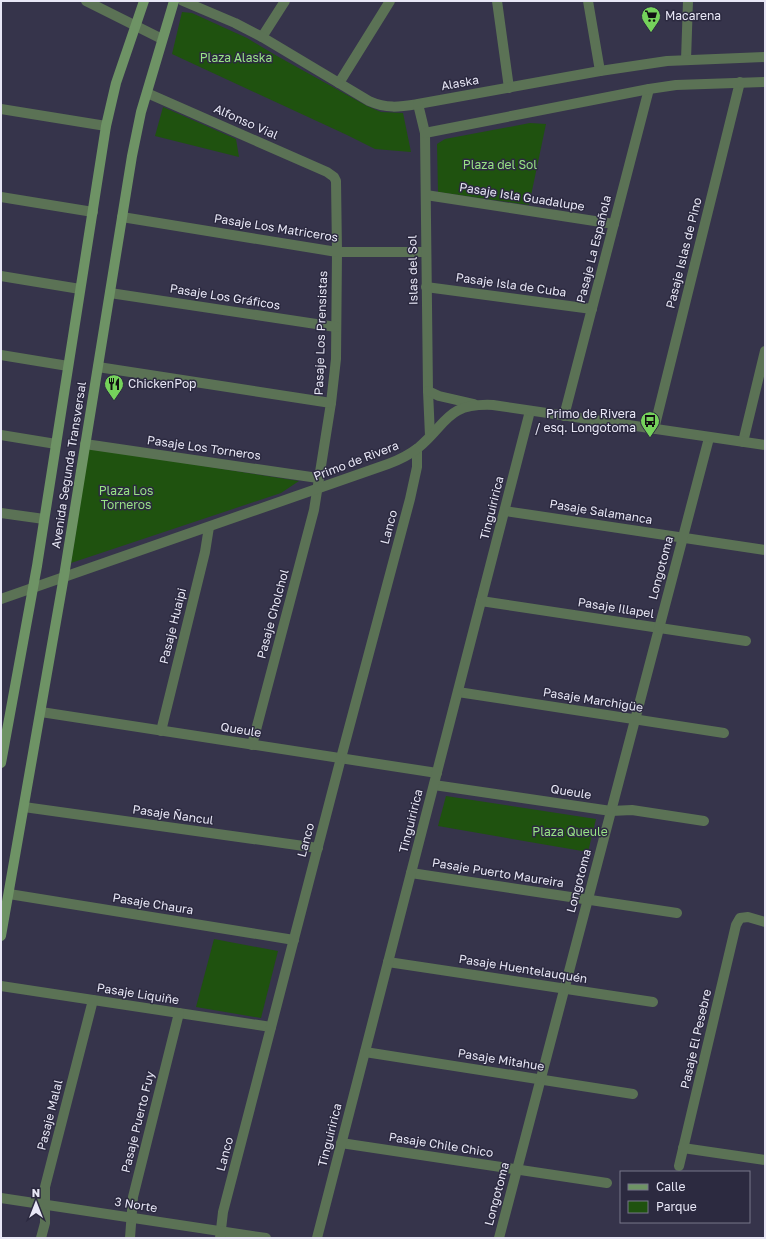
<svg xmlns="http://www.w3.org/2000/svg" width="766" height="1239" font-family="'Golos Text',sans-serif">
<style>
.green{fill:#1f520f}
.lines{fill:none;stroke-linecap:round;stroke-linejoin:round}
.minor{stroke:#5b7255;stroke-width:10}
.tertiary{stroke:#5b7255;stroke-width:10}
.secondary{stroke:#6e9365;stroke-width:10}
.labels{text-anchor:middle;stroke-width:3;stroke-linejoin:round;paint-order:stroke}
.poi-label{font-size:12px;fill:#e8e7f6;stroke:#2c2a40;text-anchor:start}
.park-label{font-size:12px;fill:#98e385;stroke:#2c2a40}
.street-label{font-size:12px;fill:#e8e7f6;stroke:#2c2a40}
</style>
<rect width="100%" height="100%" fill="#36344b"/>
<!-- green -->
<g class="green">
<polygon points="182,12 192,13 247,38 277,56 367,106 381,112 403,113 411,152 375,149 347,135 172,54"/>
<polygon points="163,107 236,139 239,157 155,136"/>
<polygon points="530,123 546,124 529,205 438,192 437,144 445,139"/>
<polygon points="89,448 299,481 281,493 71,563"/>
<polygon points="446,796 596,819 588,852 438,826"/>
<polygon points="214,939 278,951 261,1018 196,1007"/>
</g>
<g class="lines">
<!-- minor -->
<g class="minor">
<polyline points="86,1 162,39"/>
<polyline points="497,1 509,88"/>
<polyline points="588,1 600,71"/>
<polyline points="262,37 285,1"/>
<polyline points="686,60 688,1"/>
<polyline points="339,83 390,1"/>
<polyline points="147,93 327,172 334,177 336,181 337,252 336,359 331,403 314,510 252,745"/>
<polyline points="1,109 106,126"/>
<polyline points="426,195 614,224"/>
<polyline points="1,197 93,212"/>
<polyline points="122,217 337,252 426,252"/>
<polyline points="1,276 80,289"/>
<polyline points="426,287 592,309"/>
<polyline points="110,293 336,327"/>
<polyline points="1,355 68,366"/>
<polyline points="98,367 331,403"/>
<polyline points="564,416 649,89"/>
<polyline points="654,429 740,82"/>
<polyline points="1,435 56,444"/>
<polyline points="743,442 765,351"/>
<polyline points="85,444 318,478"/>
<polyline points="505,511 765,550"/>
<polyline points="1,513 44,519"/>
<polyline points="481,601 746,641"/>
<polyline points="458,692 724,733"/>
<polyline points="41,712 437,773"/>
<polyline points="161,731 205,552 209,527"/>
<polyline points="434,785 611,811 632,810 704,821"/>
<polyline points="24,807 318,848"/>
<polyline points="411,873 677,913"/>
<polyline points="9,894 294,940"/>
<polyline points="388,962 653,1002"/>
<polyline points="1,986 271,1027"/>
<polyline points="365,1052 633,1094"/>
<polyline points="341,1143 607,1183"/>
<polyline points="683,1148 765,1160"/>
<polyline points="679,1166 736,925 740,918 748,917 765,922"/>
<polyline points="41,1238 45,1223 45,1187 93,1000"/>
<polyline points="130,1238 133,1197 179,1013"/>
<polyline points="220,1238 223,1212 341,758 410,499 417,467 417,449"/>
<polyline points="317,1238 530,411"/>
<polyline points="499,1238 709,438"/>
</g>
<!-- tertiary -->
<g class="tertiary">
<path d="M183,1L235,23L262,37L369,101C387,109 399,107 418,104L600,71L667,61L765,57"/>
<polyline points="418,104 425,133 428,391 430,436"/>
<polyline points="425,133 649,89 676,85 765,82"/>
<polyline points="428,391 439,396 474,404"/>
<path d="M1,599L388,464C399,460 409,455 418,448C448,423 446,403 493,405L765,445"/>
<polyline points="1,1198 266,1238"/>
</g>
<!-- secondary -->
<g class="secondary">
<polyline points="1,763 37,566 106,126 116,83 144,1"/>
<polyline points="1,936 64,576 132,156 141,112 174,1"/>
</g>
</g>
<!-- icons -->
<defs>
<g id="supermarket-pin" transform="scale(1)"><path d="M0 17L-7.5 6A9.5 9.5 0 1 1 7.5 6Z" fill="#75d25b" stroke="#2c2a40"/><path d="M-6-5.5h2.5l.6 2H6L4.5 2H-2.5L-4.4-4H-6ZM-1.5 3.2a1.3 1.3 0 1 0 .1 0ZM3 3.2a1.3 1.3 0 1 0 .1 0Z" fill="#111"/></g>
<g id="restaurant-pin" transform="scale(1)"><path d="M0 17L-7.5 6A9.5 9.5 0 1 1 7.5 6Z" fill="#75d25b" stroke="#2c2a40"/><path d="M-5-6h1v4h1v-4h1v4h1v-4h1v5L-1.5 .5V6h-2V.5L-5-1ZM5-6V6H3V1.5H1.5Q1.5-4 5-6Z" fill="#111"/></g>
<g id="bus-pin" transform="scale(1)"><path d="M0 17L-7.5 6A9.5 9.5 0 1 1 7.5 6Z" fill="#75d25b" stroke="#2c2a40"/><path d="M-5-6H5V4H4V6H2V4H-2V6H-4V4H-5ZM-3.5-4V0h7V-4ZM-3.5 1.2v1.5H-2V1.2ZM2 1.2v1.5H3.5V1.2Z" fill="#111"/></g>
</defs>
<g fill-rule="evenodd">
<use href="#supermarket-pin" x="651" y="16"/>
<use href="#restaurant-pin" x="114" y="384"/>
<use href="#bus-pin" x="650" y="421"/>
</g>
<g class="labels">
<!-- poi labels -->
<g class="poi-label">
<text x="665" y="20">Macarena</text>
<text x="128" y="388">ChickenPop</text>
<text x="636" y="418" text-anchor="end">Primo de Rivera<tspan x="636" dy="14">/ esq. Longotoma</tspan></text>
</g>
<!-- park labels -->
<g class="park-label">
<text x="236" y="62">Plaza Alaska</text>
<text x="500" y="169">Plaza del Sol</text>
<text x="126" y="495">Plaza Los<tspan x="126" dy="14">Torneros</tspan></text>
<text x="570" y="836">Plaza Queule</text>
</g>
<!-- street labels -->
<g class="street-label">
<text transform="translate(460 83) rotate(-10)" y="4">Alaska</text>
<text transform="translate(246 122) rotate(24)" y="4">Alfonso Vial</text>
<text transform="translate(522 197) rotate(9)" y="4">Pasaje Isla Guadalupe</text>
<text transform="translate(276 228) rotate(9)" y="4">Pasaje Los Matriceros</text>
<text transform="translate(594 249) rotate(-76)" y="4">Pasaje La Española</text>
<text transform="translate(684 253) rotate(-76)" y="4">Pasaje Islas de Pino</text>
<text transform="translate(413 270) rotate(-91)" y="4">Islas del Sol</text>
<text transform="translate(511 285) rotate(8)" y="4">Pasaje Isla de Cuba</text>
<text transform="translate(225 297) rotate(9)" y="4">Pasaje Los Gráficos</text>
<text transform="translate(321 333) rotate(-88)" y="4">Pasaje Los Prensistas</text>
<text transform="translate(204 448) rotate(8)" y="4">Pasaje Los Torneros</text>
<text transform="translate(356 461) rotate(-21)" y="4">Primo de Rivera</text>
<text transform="translate(69 465) rotate(-81)" y="4">Avenida Segunda Transversal</text>
<text transform="translate(492 508) rotate(-76)" y="4">Tinguiririca</text>
<text transform="translate(601 512) rotate(9)" y="4">Pasaje Salamanca</text>
<text transform="translate(389 527) rotate(-75)" y="4">Lanco</text>
<text transform="translate(661 568) rotate(-75)" y="4">Longotoma</text>
<text transform="translate(616 608) rotate(9)" y="4">Pasaje Illapel</text>
<text transform="translate(273 614) rotate(-75)" y="4">Pasaje Cholchol</text>
<text transform="translate(173 626) rotate(-76)" y="4">Pasaje Huaipi</text>
<text transform="translate(593 700) rotate(9)" y="4">Pasaje Marchigüe</text>
<text transform="translate(241 730) rotate(9)" y="4">Queule</text>
<text transform="translate(571 792) rotate(9)" y="4">Queule</text>
<text transform="translate(173 815) rotate(8)" y="4">Pasaje Ñancul</text>
<text transform="translate(411 821) rotate(-76)" y="4">Tinguiririca</text>
<text transform="translate(306 840) rotate(-75)" y="4">Lanco</text>
<text transform="translate(498 873) rotate(9)" y="4">Pasaje Puerto Maureira</text>
<text transform="translate(579 881) rotate(-75)" y="4">Longotoma</text>
<text transform="translate(153 904) rotate(9)" y="4">Pasaje Chaura</text>
<text transform="translate(523 969) rotate(9)" y="4">Pasaje Huentelauquén</text>
<text transform="translate(138 994) rotate(9)" y="4">Pasaje Liquiñe</text>
<text transform="translate(696 1039) rotate(-77)" y="4">Pasaje El Pesebre</text>
<text transform="translate(501 1060) rotate(9)" y="4">Pasaje Mitahue</text>
<text transform="translate(50 1115) rotate(-76)" y="4">Pasaje Malal</text>
<text transform="translate(138 1122) rotate(-76)" y="4">Pasaje Puerto Fuy</text>
<text transform="translate(330 1135) rotate(-76)" y="4">Tinguiririca</text>
<text transform="translate(441 1145) rotate(9)" y="4">Pasaje Chile Chico</text>
<text transform="translate(225 1154) rotate(-75)" y="4">Lanco</text>
<text transform="translate(497 1194) rotate(-75)" y="4">Longotoma</text>
<text transform="translate(136 1205) rotate(9)" y="4">3 Norte</text>
</g>
</g>
<!-- border -->
<rect width="766" height="1239" fill="none" stroke="#e8e7f6" stroke-width="4"/>
<!-- legend -->
<rect x="620" y="1171" width="130" height="52" fill="#2c2a40" stroke="#777689"/>
<rect x="628" y="1184" width="20" height="6" fill="#6e9365" stroke="#777689"/>
<text x="656" y="1191" font-size="12" fill="#e8e7f6">Calle</text>
<rect x="628" y="1201" width="20" height="12" fill="#1f520f" stroke="#777689"/>
<text x="656" y="1211" font-size="12" fill="#e8e7f6">Parque</text>
<!-- north arrow -->
<g transform="translate(36 1203)" stroke="#2c2a40" stroke-width="3" paint-order="stroke">
<path d="M0-3L7 15L0 10L-7 15Z" fill="#e8e7f6"/>
<text y="-6" font-size="11" font-weight="bold" text-anchor="middle" fill="#e8e7f6">N</text>
</g>
</svg>
